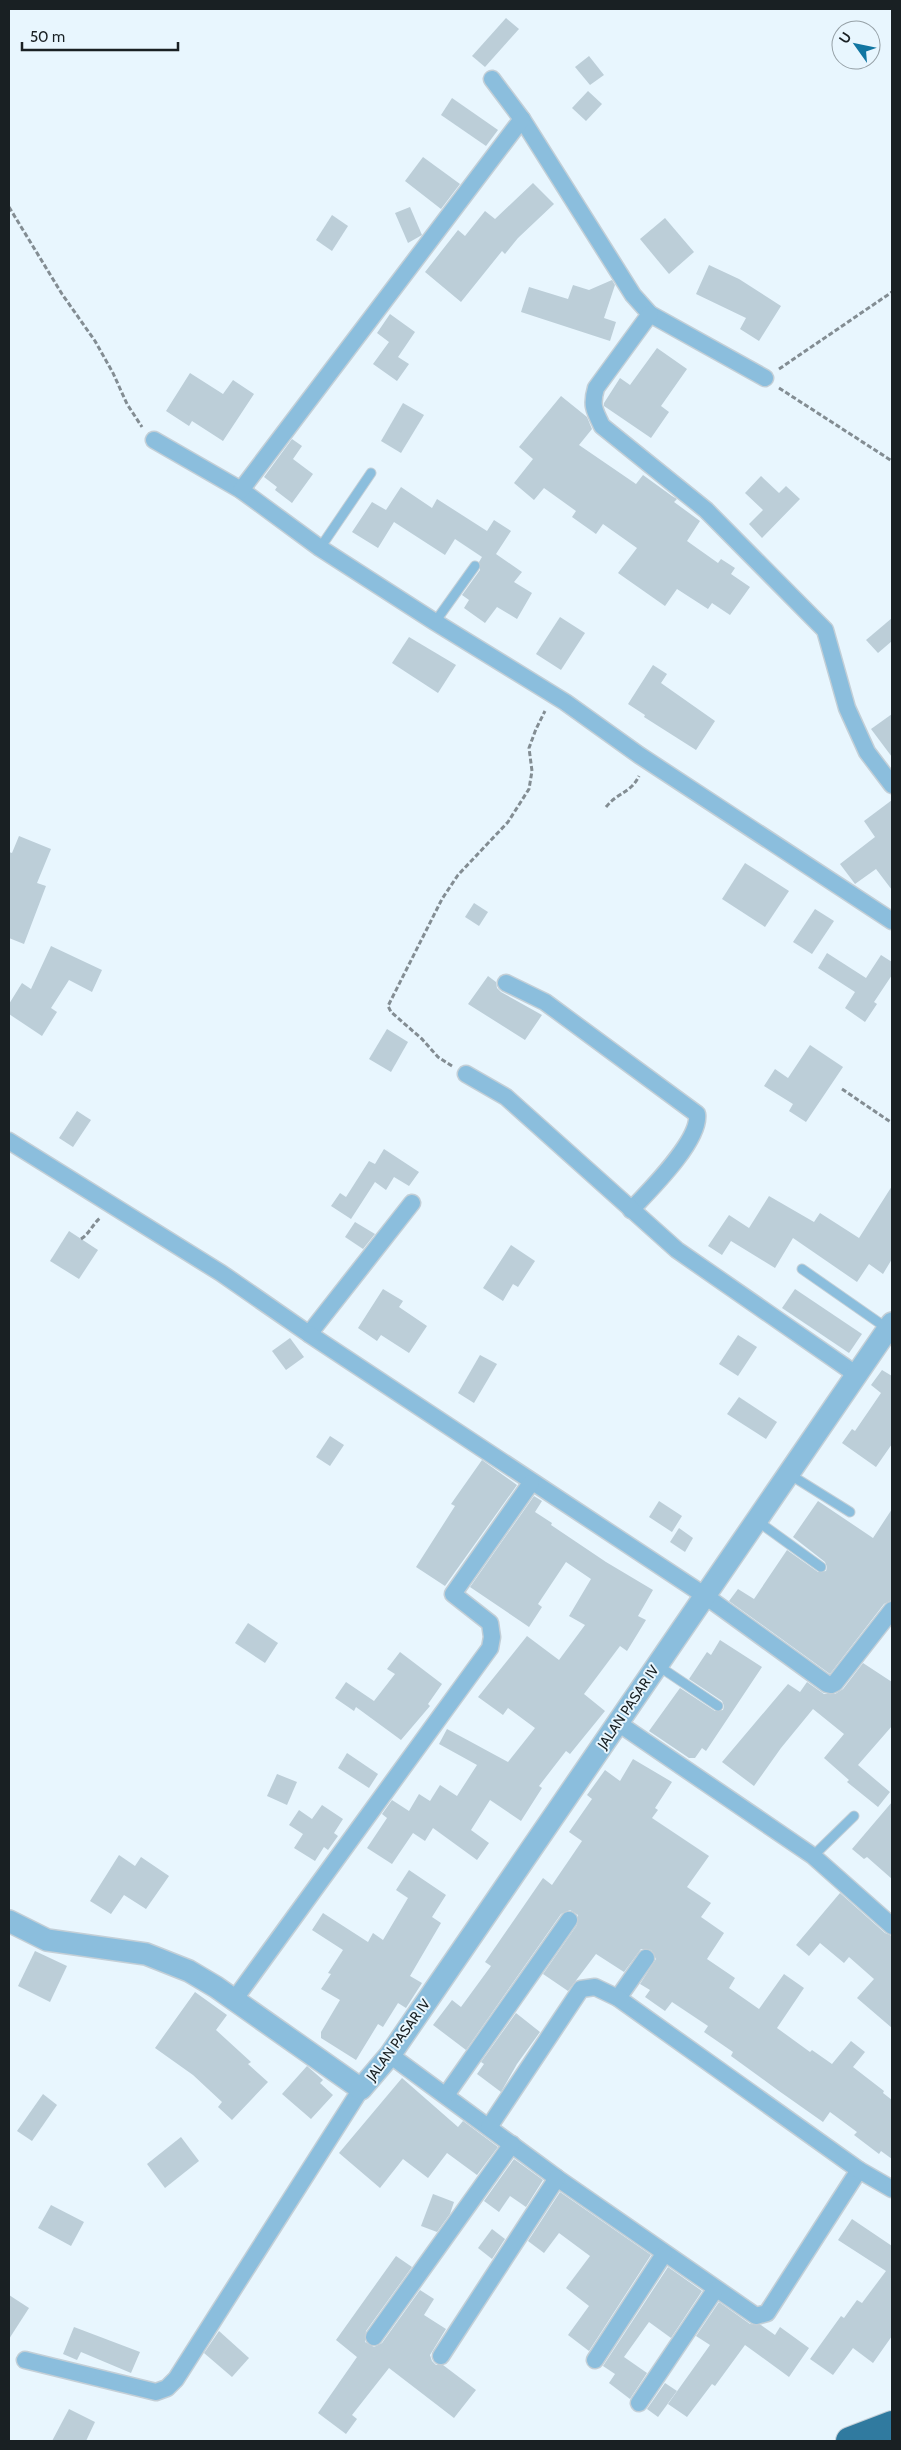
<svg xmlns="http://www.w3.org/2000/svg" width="901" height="2450" font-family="Cabin,sans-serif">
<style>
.building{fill:#bcced8}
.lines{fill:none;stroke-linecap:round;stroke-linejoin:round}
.service-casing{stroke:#c3cfd7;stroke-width:11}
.minor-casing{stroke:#c3cfd7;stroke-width:19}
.tertiary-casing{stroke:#c3cfd7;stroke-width:24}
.motorway-casing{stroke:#c3cfd7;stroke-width:30}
.path{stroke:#838d93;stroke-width:3;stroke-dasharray:5 2.5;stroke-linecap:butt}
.service{stroke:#8bbedd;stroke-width:9}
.minor{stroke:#8bbedd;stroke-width:16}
.tertiary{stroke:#8bbedd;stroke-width:21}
.motorway{stroke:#307a9f;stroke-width:28}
.labels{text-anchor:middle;stroke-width:4;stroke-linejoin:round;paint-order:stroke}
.street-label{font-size:14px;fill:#192023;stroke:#e8f6fe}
</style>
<rect width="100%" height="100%" fill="#e8f6fe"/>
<!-- building -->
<g class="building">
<polygon points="506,18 519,29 485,67 472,56"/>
<polygon points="589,56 604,75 590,85 575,67"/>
<polygon points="588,91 602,104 586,121 572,108"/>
<polygon points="452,98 498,130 486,146 441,115"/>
<polygon points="423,157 460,184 441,209 405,181"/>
<polygon points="533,183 554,204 518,238 505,254 502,251 461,302 425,272 458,230 465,236 485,211 495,219"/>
<polygon points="410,207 422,235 408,243 395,213"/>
<polygon points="332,215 348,226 332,251 316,240"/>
<polygon points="665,218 694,252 669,274 640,239"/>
<polygon points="709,265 739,279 781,306 759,341 740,329 746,318 696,294"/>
<polygon points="612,280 615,285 604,318 616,322 610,341 521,312 529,287 568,299 573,285 589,290"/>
<polygon points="390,314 415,332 398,357 409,364 397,381 373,364 389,342 377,333"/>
<polygon points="657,348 687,369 661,406 669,412 651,438 604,406 604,403 620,378 630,385"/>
<polygon points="190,373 223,394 233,380 254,394 223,441 192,421 189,426 166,411"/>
<polygon points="561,396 587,417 592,429 579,445 636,484 643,475 672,496 677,499 674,502 700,521 687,541 718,563 721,559 735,568 731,574 750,587 730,615 712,603 708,609 677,589 665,606 618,573 637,548 603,524 596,534 572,517 576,511 544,488 534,500 514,483 533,459 519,447"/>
<polygon points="403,403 424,415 401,453 381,441"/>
<polygon points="292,439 302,446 293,459 313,474 292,503 275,490 277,487 264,477"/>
<polygon points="761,476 779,493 786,486 800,499 762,538 749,524 763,510 745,493"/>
<polygon points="401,487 432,508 437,499 487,531 494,520 511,531 496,554 522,572 514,582 532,593 517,619 497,607 485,623 464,608 469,600 462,595 480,570 479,562 482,557 455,539 445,555 394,522 378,548 352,532 372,502 386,510"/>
<polygon points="560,617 585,633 561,670 536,654"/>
<polygon points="892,618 892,641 878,653 866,640"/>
<polygon points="409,637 456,665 438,693 392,663"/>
<polygon points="653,665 667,674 661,683 715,721 696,750 644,717 645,715 628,704"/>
<polygon points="892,714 892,757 871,729"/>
<polygon points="892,800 892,890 876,869 855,884 840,864 875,837 864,821"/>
<polygon points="19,836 51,849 37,883 46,886 24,944 9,938 9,852 12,853"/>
<polygon points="745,863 789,891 765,927 722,899"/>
<polygon points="474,903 488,912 479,926 465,917"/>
<polygon points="815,909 834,921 812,954 793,942"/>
<polygon points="51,946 102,970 92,992 69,980 51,1008 57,1012 42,1036 9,1014 9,1004 22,983 31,989"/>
<polygon points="827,953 866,978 881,955 892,962 892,975 874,1002 877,1004 865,1022 845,1008 855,992 818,968"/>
<polygon points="488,976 496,982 497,988 501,992 542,1015 525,1040 468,1004"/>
<polygon points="387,1029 408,1042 391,1072 369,1059"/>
<polygon points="810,1045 843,1067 806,1122 789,1111 793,1104 764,1086 775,1069 788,1078"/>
<polygon points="77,1111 91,1120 73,1147 59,1138"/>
<polygon points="384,1149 419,1172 409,1186 394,1177 386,1190 375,1182 351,1219 331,1206 340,1193 346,1197 369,1161 375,1164"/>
<polygon points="892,1186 892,1259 883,1274 869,1264 857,1282 793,1238 775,1268 731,1241 722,1255 708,1246 729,1215 749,1228 769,1196 814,1222 820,1213 859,1238"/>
<polygon points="355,1222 375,1234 363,1249 345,1237"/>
<polygon points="69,1231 98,1250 79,1279 50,1261"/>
<polygon points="511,1245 535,1261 518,1287 513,1284 503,1301 483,1288"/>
<polygon points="383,1289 403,1301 399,1307 427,1326 409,1353 381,1335 377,1341 358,1328"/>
<polygon points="795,1289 862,1334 849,1353 782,1308"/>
<polygon points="738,1335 757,1347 738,1376 719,1364"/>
<polygon points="290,1338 304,1357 286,1370 272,1351"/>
<polygon points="480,1355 497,1364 474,1403 458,1393"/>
<polygon points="882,1370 892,1376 892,1444 876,1467 842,1443 852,1429 855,1431 881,1393 871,1385"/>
<polygon points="739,1397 777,1422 766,1439 727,1414"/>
<polygon points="330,1436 344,1445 330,1466 316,1457"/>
<polygon points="482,1460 517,1485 445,1586 416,1567 455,1506 451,1504"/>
<polygon points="534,1496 542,1501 535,1512 552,1523 551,1525 606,1562 653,1590 638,1616 646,1620 627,1651 620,1646 584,1694 605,1711 570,1754 566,1751 539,1786 542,1788 521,1821 490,1800 471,1830 489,1843 477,1860 433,1828 425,1841 413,1833 392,1864 367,1848 387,1818 382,1814 392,1800 409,1811 419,1794 430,1801 440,1785 457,1796 477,1765 439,1744 447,1729 508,1762 535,1728 508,1708 503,1715 478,1697 527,1636 559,1660 585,1625 569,1616 591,1579 566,1562 538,1604 542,1607 529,1627 470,1587"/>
<polygon points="659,1501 682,1516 672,1532 649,1517"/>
<polygon points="818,1501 873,1538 892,1509 892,1600 884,1604 830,1674 729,1601 738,1589 754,1599 787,1550 818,1572 826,1571 827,1567 825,1562 793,1537"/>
<polygon points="679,1528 693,1538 685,1552 670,1542"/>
<polygon points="248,1623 278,1643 265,1663 235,1643"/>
<polygon points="720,1640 762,1667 706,1751 702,1748 695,1758 689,1758 649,1731 680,1688 715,1711 723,1710 724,1706 722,1701 689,1679 707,1652 711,1655"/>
<polygon points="400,1652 442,1684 428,1704 430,1706 401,1740 356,1707 354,1711 335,1698 346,1682 374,1701 395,1674 387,1669"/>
<polygon points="863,1663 892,1682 892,1726 858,1765 890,1792 878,1807 847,1782 849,1780 824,1758 844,1734 813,1709 781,1748 754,1786 722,1762 788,1684 800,1692 807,1682 824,1694 835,1694 843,1689"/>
<polygon points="347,1753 378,1774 369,1788 338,1768"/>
<polygon points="633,1759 672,1782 655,1808 658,1810 652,1818 709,1856 687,1887 711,1903 701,1917 724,1933 707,1959 735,1978 729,1988 759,2009 784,1974 804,1988 777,2028 810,2052 812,2050 832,2064 851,2041 865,2052 853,2067 884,2091 883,2093 892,2100 892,2159 881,2151 879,2154 854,2135 857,2132 830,2112 823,2122 779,2091 731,2056 733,2052 704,2032 708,2026 672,2002 665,2011 645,1997 650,1990 640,1984 656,1959 651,1950 641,1949 624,1972 596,1954 568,1991 543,1974 577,1925 578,1915 570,1910 561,1914 466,2050 433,2025 452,2000 461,2007 491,1966 485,1962 543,1878 552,1885 582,1841 569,1832 592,1799 587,1795 605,1770 620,1781"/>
<polygon points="277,1774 297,1782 287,1805 267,1796"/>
<polygon points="892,1802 892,1879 867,1857 864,1859 852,1849"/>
<polygon points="322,1805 343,1819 334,1833 338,1836 328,1850 324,1847 315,1861 294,1848 303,1834 289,1825 299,1810 312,1819"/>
<polygon points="119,1855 135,1866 141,1857 169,1876 146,1909 124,1895 111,1914 90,1901"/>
<polygon points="409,1870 446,1895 432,1917 441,1923 410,1976 422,1983 406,2008 398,2003 383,2027 378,2024 356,2060 321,2038 321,2032 340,2000 321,1989 331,1974 328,1973 343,1950 312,1930 323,1913 368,1942 373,1933 383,1940 408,1898 396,1890"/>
<polygon points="840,1893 885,1933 892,1936 892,2028 857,1998 874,1979 849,1957 844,1963 820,1943 809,1956 796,1945"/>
<polygon points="35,1951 67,1966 50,2002 18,1986"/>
<polygon points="195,1992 227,2015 216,2030 251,2062 248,2064 268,2082 232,2120 218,2107 222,2102 193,2075 155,2048"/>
<polygon points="516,2013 540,2032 517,2064 501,2092 477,2074 484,2064 481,2062"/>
<polygon points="307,2066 323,2080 320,2083 333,2095 311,2119 282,2094"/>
<polygon points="402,2078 458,2127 463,2121 498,2147 477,2175 447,2153 428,2178 403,2159 380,2188 339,2153"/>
<polygon points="43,2094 57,2105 32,2141 17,2131"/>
<polygon points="181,2137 199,2161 165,2188 147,2164"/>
<polygon points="514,2159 543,2180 526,2207 510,2196 499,2212 484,2201"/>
<polygon points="560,2192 651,2255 589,2351 568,2335 589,2306 566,2288 590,2256 559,2233 544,2253 528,2241"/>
<polygon points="433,2194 454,2202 450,2214 437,2232 421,2226"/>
<polygon points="51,2205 84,2222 71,2246 38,2228"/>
<polygon points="852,2219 892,2246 892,2336 873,2363 853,2348 833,2375 810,2359 841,2316 844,2318 857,2300 862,2303 886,2271 838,2240"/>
<polygon points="492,2229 505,2239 492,2259 478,2248"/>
<polygon points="396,2256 412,2267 366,2331 365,2342 374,2347 382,2343 420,2290 434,2299 424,2315 446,2329 430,2355 432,2361 436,2365 443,2365 476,2390 454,2418 389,2368 352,2415 357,2419 346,2434 318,2413 357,2357 336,2340"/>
<polygon points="668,2267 702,2291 671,2338 649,2322 624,2357 647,2373 630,2399 609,2383 615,2374 603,2366"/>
<polygon points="9,2295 29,2308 9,2339"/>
<polygon points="719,2302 750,2324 761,2325 775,2335 780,2327 809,2348 789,2377 745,2345 715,2386 712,2384 687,2417 668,2404 710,2345 696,2336"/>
<polygon points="74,2327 140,2352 131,2373 81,2352 77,2360 63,2354"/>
<polygon points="219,2331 249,2358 232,2377 204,2353"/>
<polygon points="665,2383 677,2391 658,2417 647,2409"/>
<polygon points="69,2409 95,2422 86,2441 52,2441"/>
</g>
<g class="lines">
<!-- service casing -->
<g class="service-casing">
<g id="service">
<polyline points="320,548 371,473"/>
<polyline points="435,622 475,566"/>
<polyline points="802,1269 888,1329"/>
<polyline points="789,1474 850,1512"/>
<polyline points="756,1520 821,1567"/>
<polyline points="657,1665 718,1706"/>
<polyline points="813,1856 854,1816"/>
</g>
</g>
<!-- minor casing -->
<g class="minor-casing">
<g id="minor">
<polyline points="492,79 522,119 633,295 650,314 765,378"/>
<path d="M650,314L596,388C591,405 594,410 602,426L706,510L825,630L847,708L867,752L892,785"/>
<polyline points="154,440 241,490 320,548 435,622 565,702 639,755 892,921"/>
<polyline points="241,490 522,119"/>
<path d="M506,983L545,1002L697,1114C701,1140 649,1191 631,1210"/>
<polyline points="466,1074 506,1097 677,1250 857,1375"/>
<polyline points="9,1141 221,1273 309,1334 412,1203"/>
<polyline points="309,1334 704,1595 827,1684 831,1685 835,1683 892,1610"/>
<polyline points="618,1723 813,1856 892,1926"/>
<polyline points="618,1998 646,1958"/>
<polyline points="234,2000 490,1648 492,1637 490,1623 453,1594 531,1483"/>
<polyline points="390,2055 557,2178 756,2316 767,2313 859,2170"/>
<polyline points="446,2095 569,1920"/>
<polyline points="489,2127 581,1989 595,1987 618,1998 859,2170 892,2189"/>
<polyline points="374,2337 512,2144"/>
<polyline points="441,2356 557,2178"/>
<polyline points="25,2360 156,2392 167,2388 176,2379 361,2089"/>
<polyline points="595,2360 664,2254"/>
<polyline points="639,2403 715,2290"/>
</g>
</g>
<!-- tertiary casing -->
<g class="tertiary-casing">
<polyline id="tertiary" points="9,1921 47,1940 146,1954 189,1971 216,1987 361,2089 390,2055 892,1323"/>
</g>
<!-- motorway casing -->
<g class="motorway-casing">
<polyline id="motorway" points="850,2441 892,2425"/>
</g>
<!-- path -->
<g class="path">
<polyline points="9,207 62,294 95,341 113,373 127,404 142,427"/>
<polyline points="779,369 892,292"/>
<polyline points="779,388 892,461"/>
<path d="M606,807C618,792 631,793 639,776"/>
<polyline points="452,1066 438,1057 422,1039 391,1012 388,1006 442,899 458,875 508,822 529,789 532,771 529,748 536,729 545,711"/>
<polyline points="842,1089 892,1123"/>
<path d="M81,1239C90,1233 92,1225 100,1218"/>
</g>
<!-- service -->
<use href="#service" class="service"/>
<!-- minor -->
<use href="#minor" class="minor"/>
<!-- tertiary -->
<use href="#tertiary" class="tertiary"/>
<!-- motorway -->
<use href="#motorway" class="motorway"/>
</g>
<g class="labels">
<!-- street labels -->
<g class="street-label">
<text transform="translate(628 1707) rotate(-56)" y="5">JALAN PASAR IV</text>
<text transform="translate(398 2040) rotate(-54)" y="5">JALAN PASAR IV</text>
</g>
</g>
<!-- border -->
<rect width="901" height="2450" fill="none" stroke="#192023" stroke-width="20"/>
<!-- north arrow -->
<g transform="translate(856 45) rotate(303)"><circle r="24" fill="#e8f6fe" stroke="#95a0a6"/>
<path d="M0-4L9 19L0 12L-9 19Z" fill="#1176a2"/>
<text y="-8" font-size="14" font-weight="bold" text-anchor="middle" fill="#192023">U</text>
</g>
<!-- scale -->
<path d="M22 42v8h156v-8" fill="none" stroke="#192023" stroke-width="2.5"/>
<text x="30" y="42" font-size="15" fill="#192023" stroke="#e8f6fe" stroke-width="4" paint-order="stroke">50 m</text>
</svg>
